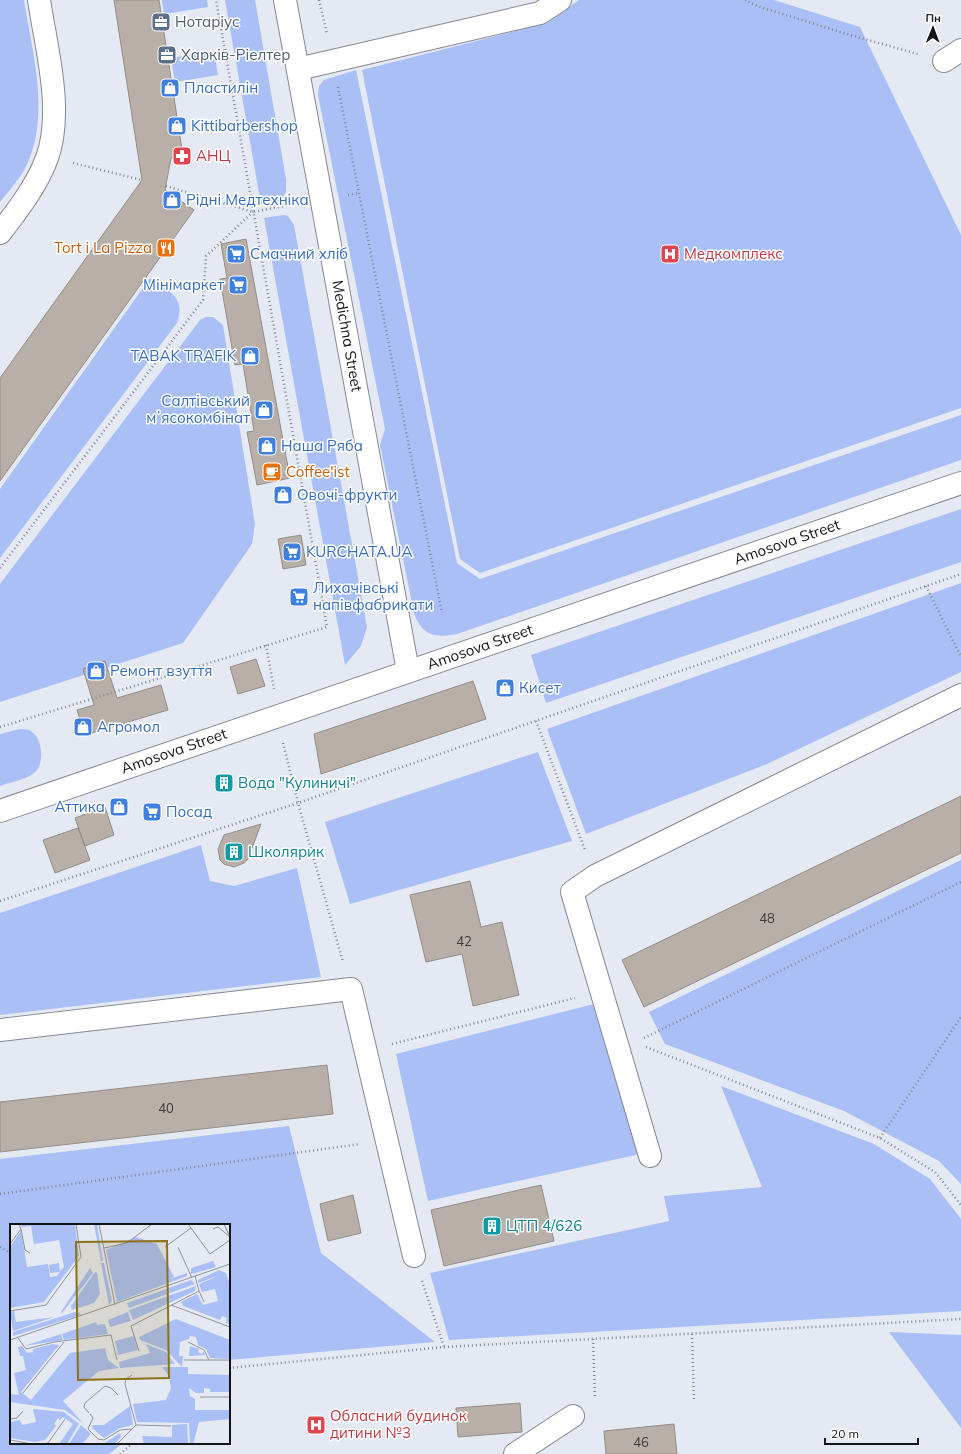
<svg xmlns="http://www.w3.org/2000/svg" width="961" height="1454" font-family="Mulish,sans-serif">
<style>
.green{fill:#a9bff6}
.building{fill:#b8b0a8;stroke:#948d86}
.lines{fill:none;stroke-linecap:round;stroke-linejoin:round}
.minor-casing{stroke:#858992;stroke-width:24}
.path{stroke:#85888f;stroke-width:2.5;stroke-dasharray:1 3;stroke-linecap:butt}
.minor{stroke:#fff;stroke-width:22}
.labels{text-anchor:middle;stroke-width:3;stroke-linejoin:round;paint-order:stroke}
.number-label{font-size:13px;fill:#3c3b3c}
.service-label{font-size:15px;fill:#4e5e75;stroke:#fff;text-anchor:start}
.shop-label{font-size:15px;fill:#366cbe;stroke:#fff;text-anchor:start}
.health-label{font-size:15px;fill:#be3a42;stroke:#fff;text-anchor:start}
.food-label{font-size:15px;fill:#c56008;stroke:#fff;text-anchor:end}
.street-label{font-size:15px;fill:#131418;stroke:#fff}
.culture-label{font-size:15px;fill:#0d838f;stroke:#fff;text-anchor:start}
.inset-road{fill:none;stroke:#91949b;stroke-width:1}
.view{fill:#8d7115;fill-opacity:0.15;stroke:#8d7115;stroke-width:2}
.inset-edge{fill:none;stroke:#131418;stroke-width:2}
</style>
<rect width="100%" height="100%" fill="#e5e9f3"/>
<!-- green -->
<g class="green">
<path d="M0,0H24C32,52 50,112 28,162C22,177 10,189 0,202Z"/>
<polygon points="162,0 207,0 208,7 164,14"/>
<polygon points="225,0 255,0 286,179 286,192 280,201 261,204"/>
<polygon points="579,0 774,0 860,27 961,235 961,408 480,573 460,559 362,70 547,23"/>
<polygon points="214,51 218,75 175,82 171,58"/>
<path d="M356,70L457,563L480,579L961,415V460L457,634C435,638 422,636 414,613L380,445L385,429L318,95L319,86L324,80Z"/>
<polygon points="284,215 288,216 294,225 367,627 361,646 345,665 264,218"/>
<path d="M150,278C169,291 186,297 177,323L0,558V489Z"/>
<polygon points="206,317 213,317 223,325 255,524 252,544 183,643 0,702 0,584 200,320"/>
<polygon points="961,509 961,562 546,703 531,655"/>
<polygon points="961,583 961,672 767,764 586,834 547,729"/>
<path d="M20,729C24,729 29,729 32,732C42,738 44,761 37,770C30,779 11,782 0,786V734Z"/>
<polygon points="538,752 572,841 350,904 325,822"/>
<polygon points="201,845 210,881 234,886 297,868 321,977 0,1015 0,913"/>
<polygon points="961,860 961,1184 939,1161 844,1111 665,1044 649,1012"/>
<polygon points="598,1003 640,1154 428,1201 396,1054"/>
<polygon points="721,1086 874,1144 930,1179 961,1219 961,1311 449,1340 430,1273 669,1221 664,1196 762,1187"/>
<polygon points="289,1126 321,1253 435,1342 229,1360 229,1225 11,1225 11,1443 123,1443 109,1454 0,1454 0,1159"/>
<polygon points="889,1332 961,1335 961,1428"/>
</g>
<!-- building -->
<g class="building">
<polygon points="114,0 159,0 183,156 171,158 165,190 194,210 0,481 0,378 142,180"/>
<polygon points="246,239 290,478 257,485 247,432 254,431 243,364 235,365 220,279 227,278 221,244"/>
<polygon points="301,535 306,565 283,569 278,539"/>
<polygon points="256,659 265,686 238,694 230,667"/>
<polygon points="105,661 117,698 161,685 168,710 85,735 77,710 94,705 83,669"/>
<polygon points="473,681 486,719 321,774 314,734"/>
<polygon points="961,796 961,853 644,1007 622,960"/>
<polygon points="105,807 114,835 85,846 75,818"/>
<polygon points="261,824 248,859 244,863 234,867 224,864 220,860 218,849 224,835"/>
<polygon points="78,828 90,860 55,873 43,840"/>
<polygon points="470,881 481,927 502,922 519,995 473,1006 462,954 426,962 410,895"/>
<polygon points="327,1065 333,1114 0,1152 0,1102"/>
<polygon points="541,1185 554,1241 444,1266 431,1210"/>
<polygon points="353,1195 361,1233 328,1241 320,1204"/>
<polygon points="520,1403 522,1432 458,1437 456,1408"/>
<polygon points="674,1424 677,1454 606,1454 604,1431"/>
</g>
<g class="lines">
<!-- minor casing -->
<g class="minor-casing">
<g id="minor">
<polyline points="285,0 408,671"/>
<polyline points="944,61 961,50"/>
<polyline points="298,69 540,13 560,0"/>
<path d="M0,233C18,210 37,185 47,158C64,111 46,47 39,0"/>
<polyline points="0,811 961,483"/>
<polyline points="0,1030 351,989 414,1256"/>
<polyline points="650,1156 572,892 595,876 961,695"/>
<polyline points="515,1454 573,1416"/>
</g>
</g>
<!-- path -->
<g class="path">
<polyline points="319,0 327,34"/>
<polyline points="745,0 757,6 850,35 918,54"/>
<polyline points="338,87 442,613"/>
<polyline points="73,163 142,180"/>
<polyline points="166,186 253,212 295,204"/>
<polyline points="348,195 359,193"/>
<polyline points="0,568 203,300 206,256 253,212"/>
<polyline points="926,586 961,657"/>
<polyline points="266,645 274,689"/>
<polyline points="536,721 585,850"/>
<polyline points="0,727 327,627 216,0"/>
<polyline points="283,743 298,803 343,962"/>
<polyline points="0,901 298,803 961,574"/>
<polyline points="644,1038 961,882"/>
<polyline points="392,1044 575,998"/>
<polyline points="646,1047 880,1138 935,1172 961,1205"/>
<polyline points="880,1138 961,1017"/>
<polyline points="0,1194 360,1144"/>
<polyline points="0,1247 11,1253"/>
<polyline points="422,1281 444,1347"/>
<polyline points="692,1334 694,1402"/>
<polyline points="593,1339 595,1399"/>
<polyline points="229,1368 444,1347 961,1319"/>
<polyline points="120,1454 133,1443"/>
</g>
<!-- minor -->
<use href="#minor" class="minor"/>
</g>
<!-- icons -->
<defs>
<g id="office-square" transform="scale(1)"><rect x="-9" y="-9" width="18" height="18" rx="4" fill="#5c6f8a" stroke="#fff"/><path d="M-6-3h4V-5.5h4V-3h4V5H-6ZM-1-4.5V-3h2v-1.5ZM-6 0V1H6V0Z" fill="#fff"/></g>
<g id="shop-square" transform="scale(1)"><rect x="-9" y="-9" width="18" height="18" rx="4" fill="#3f7fe0" stroke="#fff"/><path d="M-5-2.5h2.3a2.7 3.5 0 0 1 5.4 0H5L5.5 6h-11ZM-1.5-2.5h3a1.5 2.3 0 0 0-3 0Z" fill="#fff"/></g>
<g id="pharmacy-square" transform="scale(1)"><rect x="-9" y="-9" width="18" height="18" rx="4" fill="#e0444e" stroke="#fff"/><path d="M-2-6h4v4h4v4h-4v4h-4v-4h-4v-4h4Z" fill="#fff"/></g>
<g id="restaurant-square" transform="scale(1)"><rect x="-9" y="-9" width="18" height="18" rx="4" fill="#e8710a" stroke="#fff"/><path d="M-5-6h1v4h1v-4h1v4h1v-4h1v5L-1.5 .5V6h-2V.5L-5-1ZM5-6V6H3V1.5H1.5Q1.5-4 5-6Z" fill="#fff"/></g>
<g id="supermarket-square" transform="scale(1)"><rect x="-9" y="-9" width="18" height="18" rx="4" fill="#3f7fe0" stroke="#fff"/><path d="M-6-5.5h2.5l.6 2H6L4.5 2H-2.5L-4.4-4H-6ZM-1.5 3.2a1.3 1.3 0 1 0 .1 0ZM3 3.2a1.3 1.3 0 1 0 .1 0Z" fill="#fff"/></g>
<g id="hospital-square" transform="scale(1)"><rect x="-9" y="-9" width="18" height="18" rx="4" fill="#e0444e" stroke="#fff"/><path d="M-5-5h3v3.5h4V-5h3V5h-3V1.5h-4V5h-3Z" fill="#fff"/></g>
<g id="cafe-square" transform="scale(1)"><rect x="-9" y="-9" width="18" height="18" rx="4" fill="#e8710a" stroke="#fff"/><path d="M-5.5-4.5H6V0H3Q3 3.5 0 3.5H-2.5Q-5.5 3.5-5.5 0ZM3-3.2v2h1.7v-2ZM-6 4.5H4V6H-6Z" fill="#fff"/></g>
<g id="building-square" transform="scale(1)"><rect x="-9" y="-9" width="18" height="18" rx="4" fill="#0f9aa8" stroke="#fff"/><path d="M-4-6H4V6H1V3H-1V6H-4ZM-2.5-4.3h1.7v1.8h-1.7ZM.8-4.3h1.7v1.8H.8ZM-2.5-1h1.7V.8h-1.7ZM.8-1h1.7V.8H.8Z" fill="#fff"/></g>
</defs>
<g fill-rule="evenodd">
<use href="#office-square" x="161" y="22"/>
<use href="#office-square" x="167" y="55"/>
<use href="#shop-square" x="170" y="88"/>
<use href="#shop-square" x="177" y="126"/>
<use href="#pharmacy-square" x="182" y="156"/>
<use href="#shop-square" x="172" y="200"/>
<use href="#restaurant-square" x="166" y="248"/>
<use href="#supermarket-square" x="236" y="254"/>
<use href="#hospital-square" x="670" y="254"/>
<use href="#supermarket-square" x="238" y="285"/>
<use href="#shop-square" x="250" y="356"/>
<use href="#shop-square" x="264" y="410"/>
<use href="#shop-square" x="267" y="446"/>
<use href="#cafe-square" x="272" y="472"/>
<use href="#shop-square" x="283" y="495"/>
<use href="#supermarket-square" x="292" y="552"/>
<use href="#supermarket-square" x="299" y="597"/>
<use href="#shop-square" x="96" y="671"/>
<use href="#shop-square" x="505" y="688"/>
<use href="#shop-square" x="83" y="727"/>
<use href="#building-square" x="224" y="783"/>
<use href="#shop-square" x="119" y="807"/>
<use href="#supermarket-square" x="152" y="812"/>
<use href="#building-square" x="234" y="852"/>
<use href="#building-square" x="492" y="1226"/>
<use href="#hospital-square" x="316" y="1425"/>
</g>
<g class="labels">
<!-- number labels -->
<g class="number-label">
<text x="767" y="923">48</text>
<text x="464" y="946">42</text>
<text x="166" y="1113">40</text>
<text x="641" y="1447">46</text>
</g>
<!-- service labels -->
<g class="service-label">
<text x="175" y="27">Нотаріус</text>
<text x="181" y="60">Харків-Ріелтер</text>
</g>
<!-- shop labels -->
<g class="shop-label">
<text x="184" y="93">Пластилін</text>
<text x="191" y="131">Kittibarbershop</text>
<text x="186" y="205">Рідні Медтехніка</text>
<text x="250" y="259">Смачний хліб</text>
<text x="224" y="290" text-anchor="end">Мінімаркет</text>
<text x="236" y="361" text-anchor="end">TABAK TRAFIK</text>
<text x="250" y="406" text-anchor="end">Салтівський<tspan x="250" dy="17">мʼясокомбінат</tspan></text>
<text x="281" y="451">Наша Ряба</text>
<text x="297" y="500">Овочі-фрукти</text>
<text x="306" y="557">KURCHATA.UA</text>
<text x="313" y="593">Лихачівські<tspan x="313" dy="17">напівфабрикати</tspan></text>
<text x="110" y="676">Ремонт взуття</text>
<text x="519" y="693">Кисет</text>
<text x="97" y="732">Агромол</text>
<text x="105" y="812" text-anchor="end">Аттика</text>
<text x="166" y="817">Посад</text>
</g>
<!-- health labels -->
<g class="health-label">
<text x="196" y="161">АНЦ</text>
<text x="684" y="259">Медкомплекс</text>
<text x="330" y="1421">Обласний будинок<tspan x="330" dy="17">дитини №3</tspan></text>
</g>
<!-- food labels -->
<g class="food-label">
<text x="152" y="253">Tort i La Pizza</text>
<text x="286" y="477" text-anchor="start">Coffee'ist</text>
</g>
<!-- street labels -->
<g class="street-label">
<text transform="translate(347 336) rotate(80)" y="5">Medichna Street</text>
<text transform="translate(787 542) rotate(-19)" y="5">Amosova Street</text>
<text transform="translate(480 647) rotate(-19)" y="5">Amosova Street</text>
<text transform="translate(174 751) rotate(-19)" y="5">Amosova Street</text>
</g>
<!-- culture labels -->
<g class="culture-label">
<text x="238" y="788">Вода "Кулиничі"</text>
<text x="248" y="857">Школярик</text>
<text x="506" y="1231">ЦТП 4/626</text>
</g>
</g>
<!-- overview -->
<g transform="translate(10 1224)">
<rect width="220" height="220" fill="#e5e9f3"/>
<path d="M11,0H65L69,32L34,78L0,84V23L11,7L17,43L38,40L40,53L47,52L50,48L40,49L39,41L49,39L50,47L54,43L49,16L24,20L21,2L12,3ZM84,0H87L93,37H91ZM126,13L147,20L164,53L151,58L177,49V52L107,78L96,26ZM203,37L206,43L181,50V44ZM91,39H94L102,77L99,81ZM80,44L83,49L52,89L51,88ZM209,46L216,49L220,60V100L216,99L217,94L212,92L210,96L173,82L171,78L187,70L193,81L208,77L205,65L192,68L189,60L210,51L188,59V56ZM85,48L87,49L90,70L84,79L62,86L61,82ZM181,56L185,60L119,84L117,79ZM186,62L185,67L123,96L119,86ZM4,87L6,98L44,93L3,107L0,88ZM68,87L71,91L3,112V108ZM118,88L121,97L100,103L98,96ZM166,95L220,116V135L200,134L196,125L188,121L186,113L180,112L179,115L170,118L169,132H173L172,143L156,126L130,116L129,113ZM86,98L87,101L95,100L98,110L54,116L52,110ZM51,110L53,116L14,122ZM124,112L128,126L108,131L105,117ZM43,120L49,121L11,168L21,176L60,129L95,124L98,136L109,144L89,147L53,177L74,200L55,186L0,178V170L9,171L4,149L16,146L13,132H10L8,123L12,122L17,129L23,128L24,133L19,134L24,133L23,125ZM136,120L156,128L165,140L110,144L109,138L140,129ZM180,122L189,125L188,128L192,130L193,127L195,131L179,132ZM152,143H178V150L220,151V168H200V165L194,164V169H186L179,164L180,172L185,175V186H220V195L189,198L183,220H180L179,199L127,198L123,180L156,176L161,164L159,152ZM120,182L123,201L110,204L94,214L82,204L83,201H94ZM23,185L54,188L69,200L57,220H49L63,200L53,193L50,196L48,194L44,200L46,202L35,216L25,218L0,214V198L10,196L12,201L26,198ZM177,200L178,220H134L132,212L162,213V201ZM71,201L81,210L72,220H59ZM110,209L111,213L104,220H93Z" fill="#a9bff6"/>
<path class="inset-road" d="M89,0L105,81M178,0L200,30L220,16M214,0L219,11M11,5L15,26L20,29M203,5L208,3L220,13M0,20L11,5L9,0M155,23L181,4M168,23L182,54M94,24L117,19L142,0M189,67L194,78M161,81L220,103M0,87L36,81L71,33L66,0M8,114L16,125L44,118L101,111L107,136M0,116L220,40M178,118L194,126L199,136M129,127L121,102L189,67L185,52M174,136H220M122,151L116,155L115,160L126,201L161,202M13,169L54,118M190,173H220M79,189L74,183L75,179L95,162L101,164L108,171M80,190L83,194L78,205L88,215L94,216L110,206L122,205L126,201M0,195L7,194L13,187M0,216L22,220M33,220L38,219L55,195M107,220L122,205"/>
<path class="view" d="M157,17L159,154L68,156L66,18Z"/>
<rect width="220" height="220" class="inset-edge"/>
</g>
<!-- north arrow -->
<g transform="translate(933 28) rotate(1)" stroke="#ffffff" stroke-width="3" paint-order="stroke">
<path d="M0-3L7 15L0 10L-7 15Z" fill="#131418"/>
<text y="-6" font-size="11" font-weight="bold" text-anchor="middle" fill="#131418">Пн</text>
</g>
<!-- scale -->
<path d="M825 1438v6h93v-6" fill="none" stroke="#131418" stroke-width="2"/>
<text x="831" y="1438" font-size="12" fill="#131418" stroke="#ffffff" stroke-width="3" paint-order="stroke">20 m</text>
</svg>
